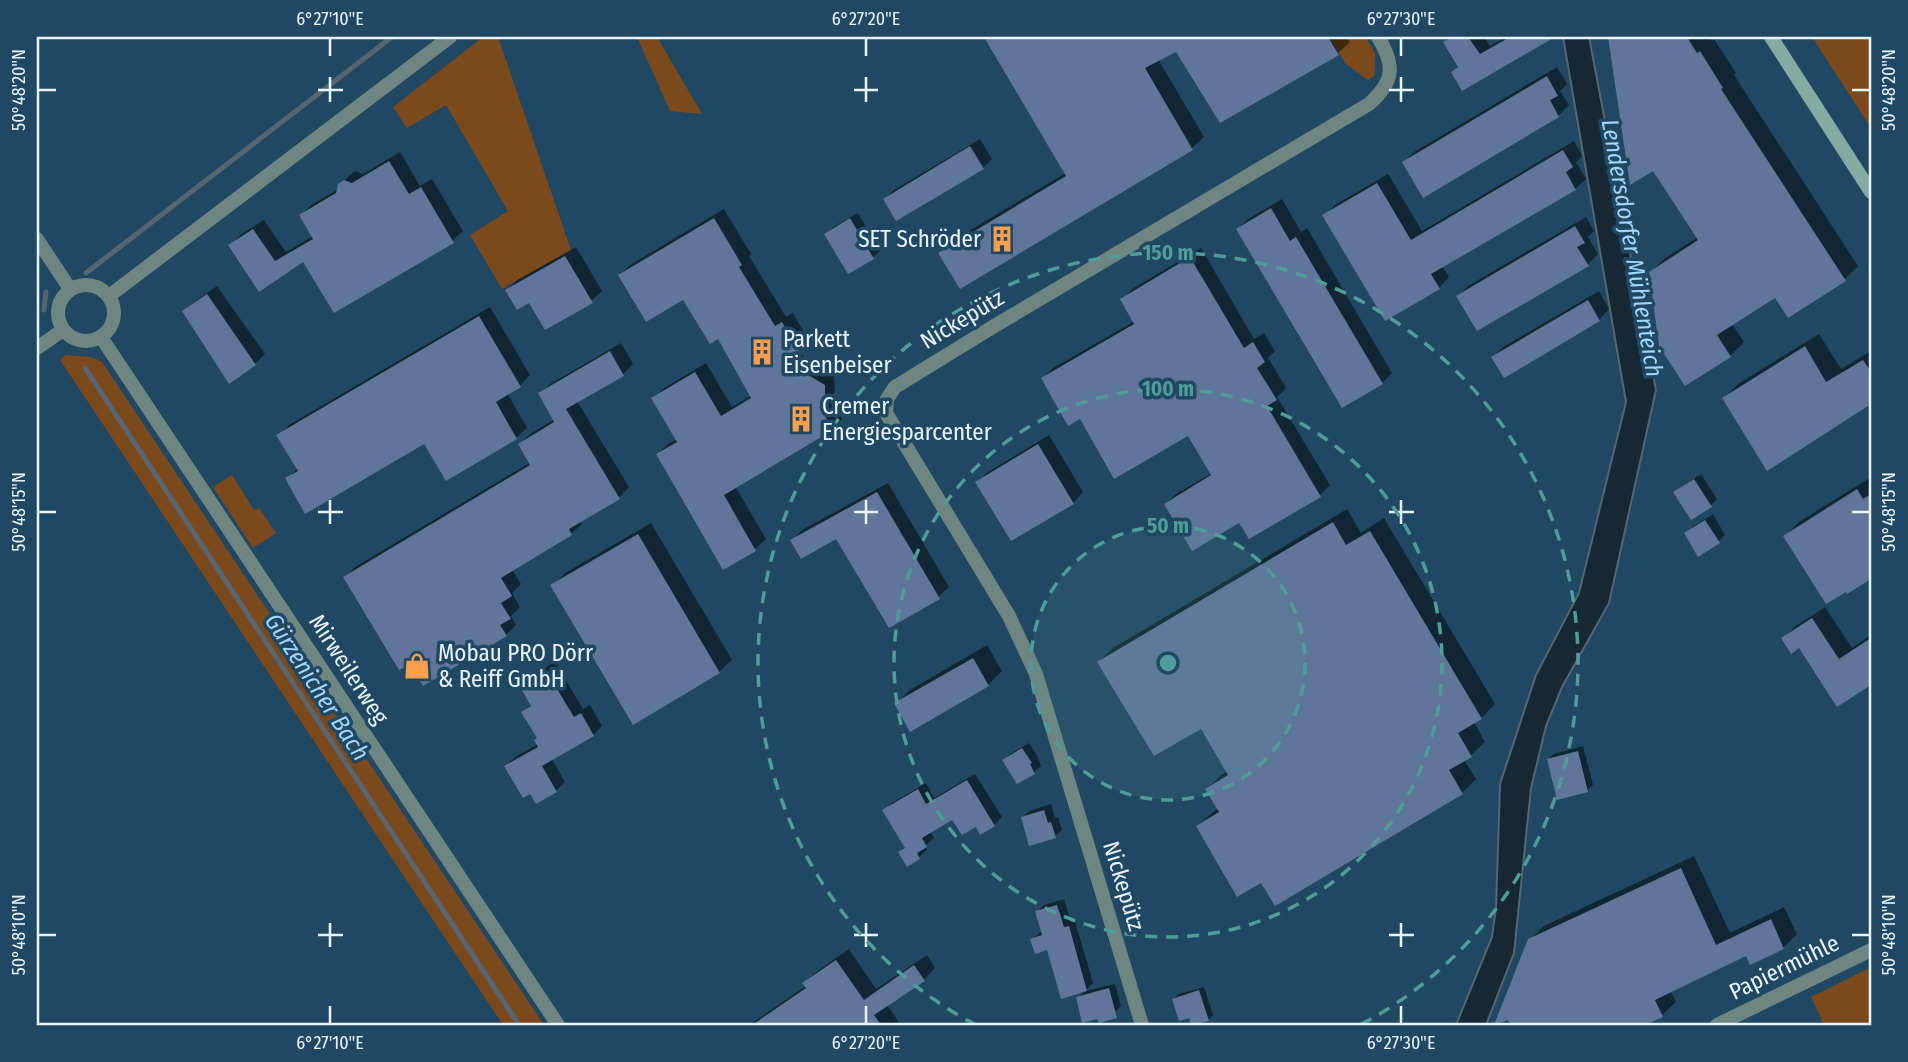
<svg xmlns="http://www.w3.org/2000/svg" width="1908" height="1062" font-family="'Fira Sans Condensed',sans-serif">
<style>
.green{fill:#7b491b}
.water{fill:#162834;stroke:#556671;stroke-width:2}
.shadow{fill:#0007}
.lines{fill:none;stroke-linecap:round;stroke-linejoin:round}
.stream{stroke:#556671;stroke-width:5}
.building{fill:#5f769a}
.minor{stroke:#6e8681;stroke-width:14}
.secondary{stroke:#85aaa2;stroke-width:14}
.ticks{fill:none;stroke:#e8f5ff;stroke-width:2.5}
.ring{fill:none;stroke:#509c9a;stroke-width:3.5;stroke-dasharray:12 9}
.labels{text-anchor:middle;stroke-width:7;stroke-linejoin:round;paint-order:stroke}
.poi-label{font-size:23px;fill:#e8f5ff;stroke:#214862;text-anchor:start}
.street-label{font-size:23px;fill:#e8f5ff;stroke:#214862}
.water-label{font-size:24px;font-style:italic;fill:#a1d7fd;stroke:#214862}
.centre{fill:#509c9a;stroke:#214862;stroke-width:3.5}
.ring-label{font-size:21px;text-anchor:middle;font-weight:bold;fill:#509c9a;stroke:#214862;stroke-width:7;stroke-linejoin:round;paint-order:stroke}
.neatline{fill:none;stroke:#e8f5ff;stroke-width:2.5}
.ticks-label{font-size:18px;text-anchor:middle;fill:#e8f5ff}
</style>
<rect width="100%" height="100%" fill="#214862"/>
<!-- green -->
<g class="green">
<polygon points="483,37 498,37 571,250 502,289 470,235 508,211 446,105 407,128 393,107"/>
<polygon points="637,37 657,37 702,114 670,111"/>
<polygon points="1329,37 1366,37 1375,53 1375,75 1368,80 1346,64"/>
<polygon points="1812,37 1871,37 1871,128"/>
<polygon points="66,355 91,357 102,362 544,1025 503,1025 60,360"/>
<polygon points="232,475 254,510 259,508 276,533 253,548 213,487"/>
<polygon points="1871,967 1871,1025 1824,1025 1811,997"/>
</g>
<!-- water -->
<polygon class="water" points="1563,37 1589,37 1656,390 1609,603 1562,687 1546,726 1531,788 1514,953 1486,1025 1456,1025 1492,937 1496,908 1500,784 1536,675 1579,593 1626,402"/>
<!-- shadow -->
<g class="shadow">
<polygon points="986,37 1347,37 1350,42 1338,53 1221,121 1176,50 1158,59 1204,137 1192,148 961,287 940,253 952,241 1066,173"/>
<polygon points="1451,37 1484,37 1490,46 1506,37 1547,37 1542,42 1453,72 1459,65 1445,42"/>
<polygon points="1610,37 1709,37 1712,41 1714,39 1736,73 1734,75 1858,266 1844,280 1776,295 1732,324 1744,342 1730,356 1651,272 1665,258 1698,237 1653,168 1632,182"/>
<polygon points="1557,67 1567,84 1560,91 1569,105 1558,116 1424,195 1404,162 1414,152"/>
<polygon points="980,139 992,159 983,168 885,199 894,190"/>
<polygon points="1574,141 1582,156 1576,162 1586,179 1575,189 1442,266 1449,277 1439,288 1325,215 1335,205 1388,174 1422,231"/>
<polygon points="400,152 420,186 432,179 463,231 452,241 304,260 259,289 230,246 240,235 264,220 286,252 313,236 301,215 311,205 339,189 339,185 355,171 363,174"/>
<polygon points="1282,199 1301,232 1307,228 1392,373 1382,383 1238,229 1248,219"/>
<polygon points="724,209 751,254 749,256 786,317 793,313 808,340 795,351 834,375 835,392 830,397 842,419 832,429 735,486 766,539 755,549 724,568 658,454 668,444 677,439 653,399 664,388 706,363 732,407 752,395 718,337 684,297 620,275 630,265"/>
<polygon points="858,213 880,251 873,257 849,272 827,234 833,227"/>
<polygon points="1586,217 1594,231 1588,237 1598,254 1587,265 1458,296 1468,286"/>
<polygon points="576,247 602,291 591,301 530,301 507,290 517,280"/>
<polygon points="1201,248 1254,339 1264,333 1275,351 1268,358 1286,388 1277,397 1330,485 1320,495 1240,520 1166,504 1176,494 1212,473 1189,434 1080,417 1043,378 1053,368 1135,321 1122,300 1132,289"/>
<polygon points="217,286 265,354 255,364 229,382 184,311 194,302"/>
<polygon points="1599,291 1609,309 1599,320 1493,357 1503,347"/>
<polygon points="490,307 530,375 520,386 507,393 527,428 516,438 424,442 287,479 298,468 279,435 289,425"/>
<polygon points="1819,334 1841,369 1871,351 1871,402 1768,468 1724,398 1738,384"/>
<polygon points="621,343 633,364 623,374 577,401 629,487 619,498 580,521 582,524 571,534 512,569 521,584 512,593 520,607 511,616 516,625 506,635 411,661 345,577 355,567 531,462 520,444 530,434 555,419 540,394 550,384"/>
<polygon points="1049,435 1083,492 1073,503 977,482 988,472"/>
<polygon points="1701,474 1717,499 1710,506 1676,492 1682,486"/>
<polygon points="1871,477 1871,576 1848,592 1785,536 1799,522"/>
<polygon points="888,483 949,587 938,597 837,536 792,541 802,530"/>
<polygon points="1347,509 1361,533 1384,518 1495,704 1481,718 1474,722 1485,742 1471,755 1464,760 1476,779 1462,793 1198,826 1212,813 1219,808 1207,789 1221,775 1228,771 1201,726 1099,662 1113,648"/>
<polygon points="1713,514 1725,535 1719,541 1686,534 1692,527"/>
<polygon points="651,523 732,660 719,672 553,586 565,573"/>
<polygon points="1825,607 1852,648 1871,635 1871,676 1783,638 1796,626"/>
<polygon points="987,645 1002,671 988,685 896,704 910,690"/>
<polygon points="555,662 583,709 590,705 602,726 593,735 552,759 565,782 556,791 506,766 515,757 538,744 539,738 523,712 532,704 521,685 530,676"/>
<polygon points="1029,743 1037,755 1041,766 1034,772 1017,782 1004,760 1010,754"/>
<polygon points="1583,746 1593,785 1587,790 1548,759 1554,754"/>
<polygon points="975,774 1002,817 994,825 981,832 976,825 953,818 930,831 934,838 925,846 927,850 919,857 907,865 900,852 906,846 885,810 892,803 926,783 934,798"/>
<polygon points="1051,804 1055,818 1058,817 1062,830 1055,836 1023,817 1029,811"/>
<polygon points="1694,856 1730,933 1784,907 1797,934 1783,948 1746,954 1671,992 1676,1002 1662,1015 1641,1025 1513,1025 1509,1018 1529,940 1544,926"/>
<polygon points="1064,899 1071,922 1075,921 1093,983 1085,991 1115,984 1121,1006 1115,1012 1078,998 1085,990 1048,948 1032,940 1039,933 1043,931 1037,912 1044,905"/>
<polygon points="849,949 876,989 927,955 935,968 924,980 887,1005 901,1025 749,1025 806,986 804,983 816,972"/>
<polygon points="1204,987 1213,1015 1208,1020 1190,1016 1174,999 1179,994"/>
</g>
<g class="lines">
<!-- stream -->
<g class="stream">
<polyline points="86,273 392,37"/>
<polyline points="44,310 46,292"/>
<polyline points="85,368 519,1025"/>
</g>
</g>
<!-- building -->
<g class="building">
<polygon points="984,37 1328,37 1339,55 1220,123 1176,52 1145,68 1193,150 960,289 938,253 1066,176"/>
<polygon points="1452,37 1468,37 1480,54 1510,37 1555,37 1462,91 1451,72 1458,67 1443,42"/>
<polygon points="1608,37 1687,37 1697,53 1700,51 1723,88 1721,89 1846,281 1788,318 1775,298 1717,335 1731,357 1685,386 1659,346 1649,272 1698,240 1653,171 1630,185"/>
<polygon points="1547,76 1558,96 1550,100 1559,117 1423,198 1402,162"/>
<polygon points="970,146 984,169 896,221 883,199"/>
<polygon points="1563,150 1573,167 1566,172 1576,190 1431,274 1440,289 1385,321 1322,215 1377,183 1411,240"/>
<polygon points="389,161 409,194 421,187 454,243 334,313 303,262 259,292 228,245 253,229 275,261 313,239 299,215 336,193 338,184 344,180 352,183"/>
<polygon points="1271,208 1290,241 1296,237 1383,384 1342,408 1236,229"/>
<polygon points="714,218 742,265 739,267 775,326 782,322 799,351 783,360 825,385 825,404 820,407 833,430 724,495 756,551 723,570 656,454 677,442 651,398 695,372 721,416 751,398 718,339 710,344 683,300 646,322 618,275"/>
<polygon points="850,218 874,259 848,274 824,234"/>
<polygon points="1575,226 1585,243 1577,247 1589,266 1477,331 1456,296"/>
<polygon points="565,256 593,303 545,330 529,303 517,310 505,290"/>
<polygon points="1190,257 1244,348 1253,342 1265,362 1257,368 1277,400 1267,406 1321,497 1249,539 1239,523 1192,551 1164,504 1211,475 1188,436 1114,479 1080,419 1068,426 1041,378 1134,324 1120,299"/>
<polygon points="207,294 256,365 229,384 182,311"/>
<polygon points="1588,300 1600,321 1504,378 1491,357"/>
<polygon points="479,316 521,387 496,402 517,439 446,481 424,444 305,514 285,478 298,471 276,435"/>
<polygon points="1805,346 1826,382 1863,360 1871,372 1871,404 1767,471 1722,398"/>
<polygon points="610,351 624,376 566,409 620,499 569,529 572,535 501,578 512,596 501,603 511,619 500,625 507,636 423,686 410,664 399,670 343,577 530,465 518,444 554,422 538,393"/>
<polygon points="1038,444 1074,504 1011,541 975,482"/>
<polygon points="1694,479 1712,507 1691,520 1673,492"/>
<polygon points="1857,489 1863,499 1871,494 1871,579 1847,594 1846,592 1826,604 1783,536"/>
<polygon points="877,492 940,599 889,628 836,539 801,559 790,540"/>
<polygon points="1705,520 1720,543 1698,557 1684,533"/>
<polygon points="1333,522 1346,545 1370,531 1482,719 1458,733 1472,757 1449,770 1463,794 1275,906 1261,883 1237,897 1196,826 1219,812 1205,789 1228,775 1201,729 1154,756 1097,662"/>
<polygon points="638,534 720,673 633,725 550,585"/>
<polygon points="1812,618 1839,659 1871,638 1871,685 1837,707 1799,648 1791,654 1781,638"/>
<polygon points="973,658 989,686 910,732 894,703"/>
<polygon points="545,669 574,717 581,713 594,736 542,766 557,792 536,804 530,794 523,798 504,766 538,747 534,740 537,738 521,712 531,706 519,685"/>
<polygon points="1022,748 1032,763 1030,764 1035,774 1017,784 1002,760"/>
<polygon points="1578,751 1588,792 1557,800 1547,759"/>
<polygon points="967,780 995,826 980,835 976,827 962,835 952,820 922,838 927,847 917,853 920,859 907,867 898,852 905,848 882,810 918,789 926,804"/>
<polygon points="1044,810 1048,823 1051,822 1056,838 1029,846 1021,817"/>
<polygon points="1681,868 1716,945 1771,919 1784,949 1750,965 1746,956 1655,1000 1663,1017 1645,1025 1511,1025 1508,1020 1494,1025 1528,939"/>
<polygon points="1057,905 1064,927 1069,926 1087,991 1061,999 1047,950 1035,954 1030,939 1042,935 1035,911"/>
<polygon points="836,960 864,1000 914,965 925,981 874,1015 881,1025 752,1025 806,988 802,983"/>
<polygon points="1109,988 1117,1018 1099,1023 1097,1019 1082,1023 1076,997"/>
<polygon points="1199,990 1209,1021 1191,1025 1189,1018 1179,1021 1172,999"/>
</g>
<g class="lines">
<!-- minor -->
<g class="minor">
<polyline points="37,239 70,289"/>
<circle cx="86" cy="313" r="28"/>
<polyline points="109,296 450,37"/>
<polyline points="101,337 558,1025"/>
<polyline points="37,348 63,330"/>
<path d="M1142,1025L1036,674L1009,616L886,413L887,399L895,387L991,328L1369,104C1395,81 1395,65 1378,37"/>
<polyline points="1717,1025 1871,950"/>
</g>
<!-- secondary -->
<polyline class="secondary" points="1771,37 1871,192"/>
</g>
<!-- ticks -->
<path class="ticks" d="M330,38V56M866,38V56M1401,38V56M330,77V102M866,77V102M1401,77V102M38,90H56M318,90H343M854,90H878M1389,90H1414M1852,90H1870M330,500V524M866,500V524M1401,500V524M38,512H56M318,512H343M854,512H878M1389,512H1414M1852,512H1870M330,923V947M866,923V947M1401,923V947M38,935H56M318,935H343M854,935H878M1389,935H1414M1852,935H1870M330,1006V1024M866,1006V1024M1401,1006V1024"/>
<!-- distance rings -->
<circle cx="1168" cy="663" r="137" fill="#509c9a" fill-opacity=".12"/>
<g class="ring">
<circle cx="1168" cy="663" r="137"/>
<circle cx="1168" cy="663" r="274"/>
<path d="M976 1025A410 410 0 1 1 1360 1025"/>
</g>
<!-- icons -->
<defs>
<g id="building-bare" transform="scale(2.1)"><path d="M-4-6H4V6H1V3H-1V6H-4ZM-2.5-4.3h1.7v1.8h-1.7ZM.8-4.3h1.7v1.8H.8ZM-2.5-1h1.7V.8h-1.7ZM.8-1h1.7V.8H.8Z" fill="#fa9f4e" stroke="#214862" stroke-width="2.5" paint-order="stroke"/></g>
<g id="shop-bare" transform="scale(2.1)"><path d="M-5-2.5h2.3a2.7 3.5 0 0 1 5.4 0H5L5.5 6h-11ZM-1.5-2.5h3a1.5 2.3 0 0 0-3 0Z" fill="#fa9f4e" stroke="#214862" stroke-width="2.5" paint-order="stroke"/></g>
</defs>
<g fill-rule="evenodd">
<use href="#building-bare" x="1002" y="239"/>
<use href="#building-bare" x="762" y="352"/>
<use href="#building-bare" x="801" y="419"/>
<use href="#shop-bare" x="417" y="666"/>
</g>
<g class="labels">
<!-- poi labels -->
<g class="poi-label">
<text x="981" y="247" text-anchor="end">SET Schröder</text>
<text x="783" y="347">Parkett<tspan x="783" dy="26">Eisenbeiser</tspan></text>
<text x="822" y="414">Cremer<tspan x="822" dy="26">Energiesparcenter</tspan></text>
<text x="438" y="661">Mobau PRO Dörr<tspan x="438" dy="26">&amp; Reiff GmbH</tspan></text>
</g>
<!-- street labels -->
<g class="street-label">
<text transform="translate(962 319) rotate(-31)" y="8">Nickepütz</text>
<text transform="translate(349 669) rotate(57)" y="8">Mirweilerweg</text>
<text transform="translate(1124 886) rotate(73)" y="8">Nickepütz</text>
<text transform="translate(1784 967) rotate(-26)" y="8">Papiermühle</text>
</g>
<!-- water labels -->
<g class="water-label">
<text transform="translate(1632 248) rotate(80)" y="8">Lendersdorfer Mühlenteich</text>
<text transform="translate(317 687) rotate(57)" y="8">Gürzenicher Bach</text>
</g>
</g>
<circle cx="1168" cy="663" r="10" class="centre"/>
<g class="ring-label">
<text x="1168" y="260">150 m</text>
<text x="1168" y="396">100 m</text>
<text x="1168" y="533">50 m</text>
</g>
<!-- border -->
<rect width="1908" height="1062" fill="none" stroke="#214862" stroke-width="77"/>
<rect x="38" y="38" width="1832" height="986" class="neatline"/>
<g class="ticks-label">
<text x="330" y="25">6°27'10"E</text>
<text x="866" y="25">6°27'20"E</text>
<text x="1401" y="25">6°27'30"E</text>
<text transform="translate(19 90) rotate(-90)" y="6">50°48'20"N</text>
<text transform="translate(1889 90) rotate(-90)" y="6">50°48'20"N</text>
<text transform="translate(19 512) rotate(-90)" y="6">50°48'15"N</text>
<text transform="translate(1889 512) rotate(-90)" y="6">50°48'15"N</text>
<text transform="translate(19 935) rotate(-90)" y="6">50°48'10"N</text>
<text transform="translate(1889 935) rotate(-90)" y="6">50°48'10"N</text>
<text x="330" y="1049">6°27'10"E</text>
<text x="866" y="1049">6°27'20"E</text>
<text x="1401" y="1049">6°27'30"E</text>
</g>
</svg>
